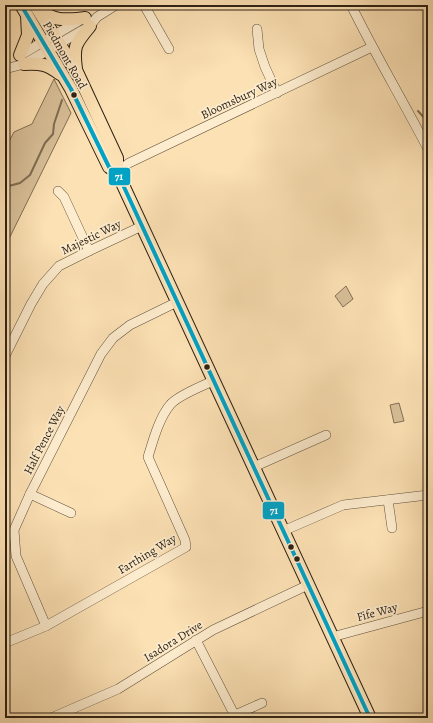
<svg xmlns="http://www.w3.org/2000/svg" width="433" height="723" font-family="Alegreya,serif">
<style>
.green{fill:#d9c099;stroke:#837056}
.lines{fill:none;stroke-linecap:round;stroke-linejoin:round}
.stream{stroke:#7f6d53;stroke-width:2}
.minor-casing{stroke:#61513b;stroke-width:10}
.major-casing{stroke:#2d2113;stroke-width:14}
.minor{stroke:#fdecce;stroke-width:9}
.major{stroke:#fce1b4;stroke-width:12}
.bus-1-casing{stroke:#fdecce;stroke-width:7}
.bus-1{stroke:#02a2c5;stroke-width:4}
.bus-dot{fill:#2d2113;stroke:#fdecce;stroke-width:1.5}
.labels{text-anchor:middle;stroke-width:3.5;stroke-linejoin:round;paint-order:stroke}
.street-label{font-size:12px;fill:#2d2113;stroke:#fdecce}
.line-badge{stroke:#fdecce;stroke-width:1.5}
.badge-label{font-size:11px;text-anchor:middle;font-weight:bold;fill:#fff}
</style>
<rect width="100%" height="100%" fill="#fce1b4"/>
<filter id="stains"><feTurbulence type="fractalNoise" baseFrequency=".005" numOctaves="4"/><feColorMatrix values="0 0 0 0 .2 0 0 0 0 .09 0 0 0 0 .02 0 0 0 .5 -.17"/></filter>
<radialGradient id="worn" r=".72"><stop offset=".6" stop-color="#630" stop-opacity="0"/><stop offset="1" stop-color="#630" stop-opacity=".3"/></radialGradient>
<!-- green -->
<g class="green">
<polygon points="54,79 71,113 5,247 5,149 14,132 32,124"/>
<polygon points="346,286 353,299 343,307 335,296"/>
<polygon points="399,403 404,421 394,423 390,405"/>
</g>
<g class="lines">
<!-- stream -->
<g class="stream">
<polyline points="418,111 428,122"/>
<polyline points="5,187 20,183 30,175 45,143 53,134 54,124 62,100"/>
</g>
<!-- minor casing -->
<g class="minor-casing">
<g id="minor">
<polyline points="144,5 169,49"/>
<path d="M351,5C375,54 403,101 428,149"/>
<polyline points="257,29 259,49 265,67 277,93"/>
<polyline points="19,56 82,19"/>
<polyline points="5,69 24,64 90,26 97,17 116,5"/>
<polyline points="117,172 129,163 372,47"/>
<polyline points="58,191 64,197 89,251"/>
<polyline points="5,356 31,304 43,284 59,266 89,251 142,226"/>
<polyline points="254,467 326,435"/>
<polyline points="30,494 71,513"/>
<polyline points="388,500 392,528"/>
<polyline points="283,531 343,505 428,495"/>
<polyline points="46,626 16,556 14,530 30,494 101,354 113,338 130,325 177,302"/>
<polyline points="332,637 428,611"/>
<polyline points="196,640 236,718"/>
<path d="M5,643L46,626L186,547L185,540L148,457C153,441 159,418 170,405C177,396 202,386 213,381"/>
<polyline points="235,715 262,703"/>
<polyline points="51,718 118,689 213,630 308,585"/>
</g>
</g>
<!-- major casing -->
<g class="major-casing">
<g id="major">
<polyline points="21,5 71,89 109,167 117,172"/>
<polyline points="35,5 77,72 117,158 117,172 370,718"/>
<path d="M39,9C55,22 65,20 85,18"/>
<polyline points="20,55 28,35 27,16"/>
<path d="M24,64C41,63 47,64 60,74"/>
<path d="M76,69C73,46 75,44 90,26"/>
</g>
</g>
<!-- minor -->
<use href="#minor" class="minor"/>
<!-- major -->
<use href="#major" class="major"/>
<!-- bus-1 casing -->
<g class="bus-1-casing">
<polyline id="bus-1" points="21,5 71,89 109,167 117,172 370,718"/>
</g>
<!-- bus-1 -->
<use href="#bus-1" class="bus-1"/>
</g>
<!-- markers -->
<g class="bus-dot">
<circle cx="74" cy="95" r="3.5"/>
<circle cx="207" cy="367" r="3.5"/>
<circle cx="291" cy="547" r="3.5"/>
<circle cx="297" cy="559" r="3.5"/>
</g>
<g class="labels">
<!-- street labels -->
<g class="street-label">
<text transform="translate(65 55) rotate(60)" y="4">Piedmont Road</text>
<text transform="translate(239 98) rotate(-25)" y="4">Bloomsbury Way</text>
<text transform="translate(91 237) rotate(-26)" y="4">Majestic Way</text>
<text transform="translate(44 440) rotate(-63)" y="4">Half Pence Way</text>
<text transform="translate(147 554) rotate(-31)" y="4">Farthing Way</text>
<text transform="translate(377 612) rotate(-15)" y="4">Fife Way</text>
<text transform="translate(173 641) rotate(-32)" y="4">Isadora Drive</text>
</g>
</g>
<g class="line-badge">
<rect x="108" y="167" width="23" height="19" rx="4" fill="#02a2c5"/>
<rect x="262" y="501" width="23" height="19" rx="4" fill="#02a2c5"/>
</g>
<g class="badge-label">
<text x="119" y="180">71</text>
<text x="274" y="514">71</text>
</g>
<!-- margin -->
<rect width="433" height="723" fill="none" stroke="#fce1b4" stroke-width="20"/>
<rect x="6" y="6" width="421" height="711" fill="none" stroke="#2d2113" stroke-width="2"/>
<rect x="10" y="10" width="413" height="703" fill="none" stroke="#2d2113"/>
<rect width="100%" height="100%" filter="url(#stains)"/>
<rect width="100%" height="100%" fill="url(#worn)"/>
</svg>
